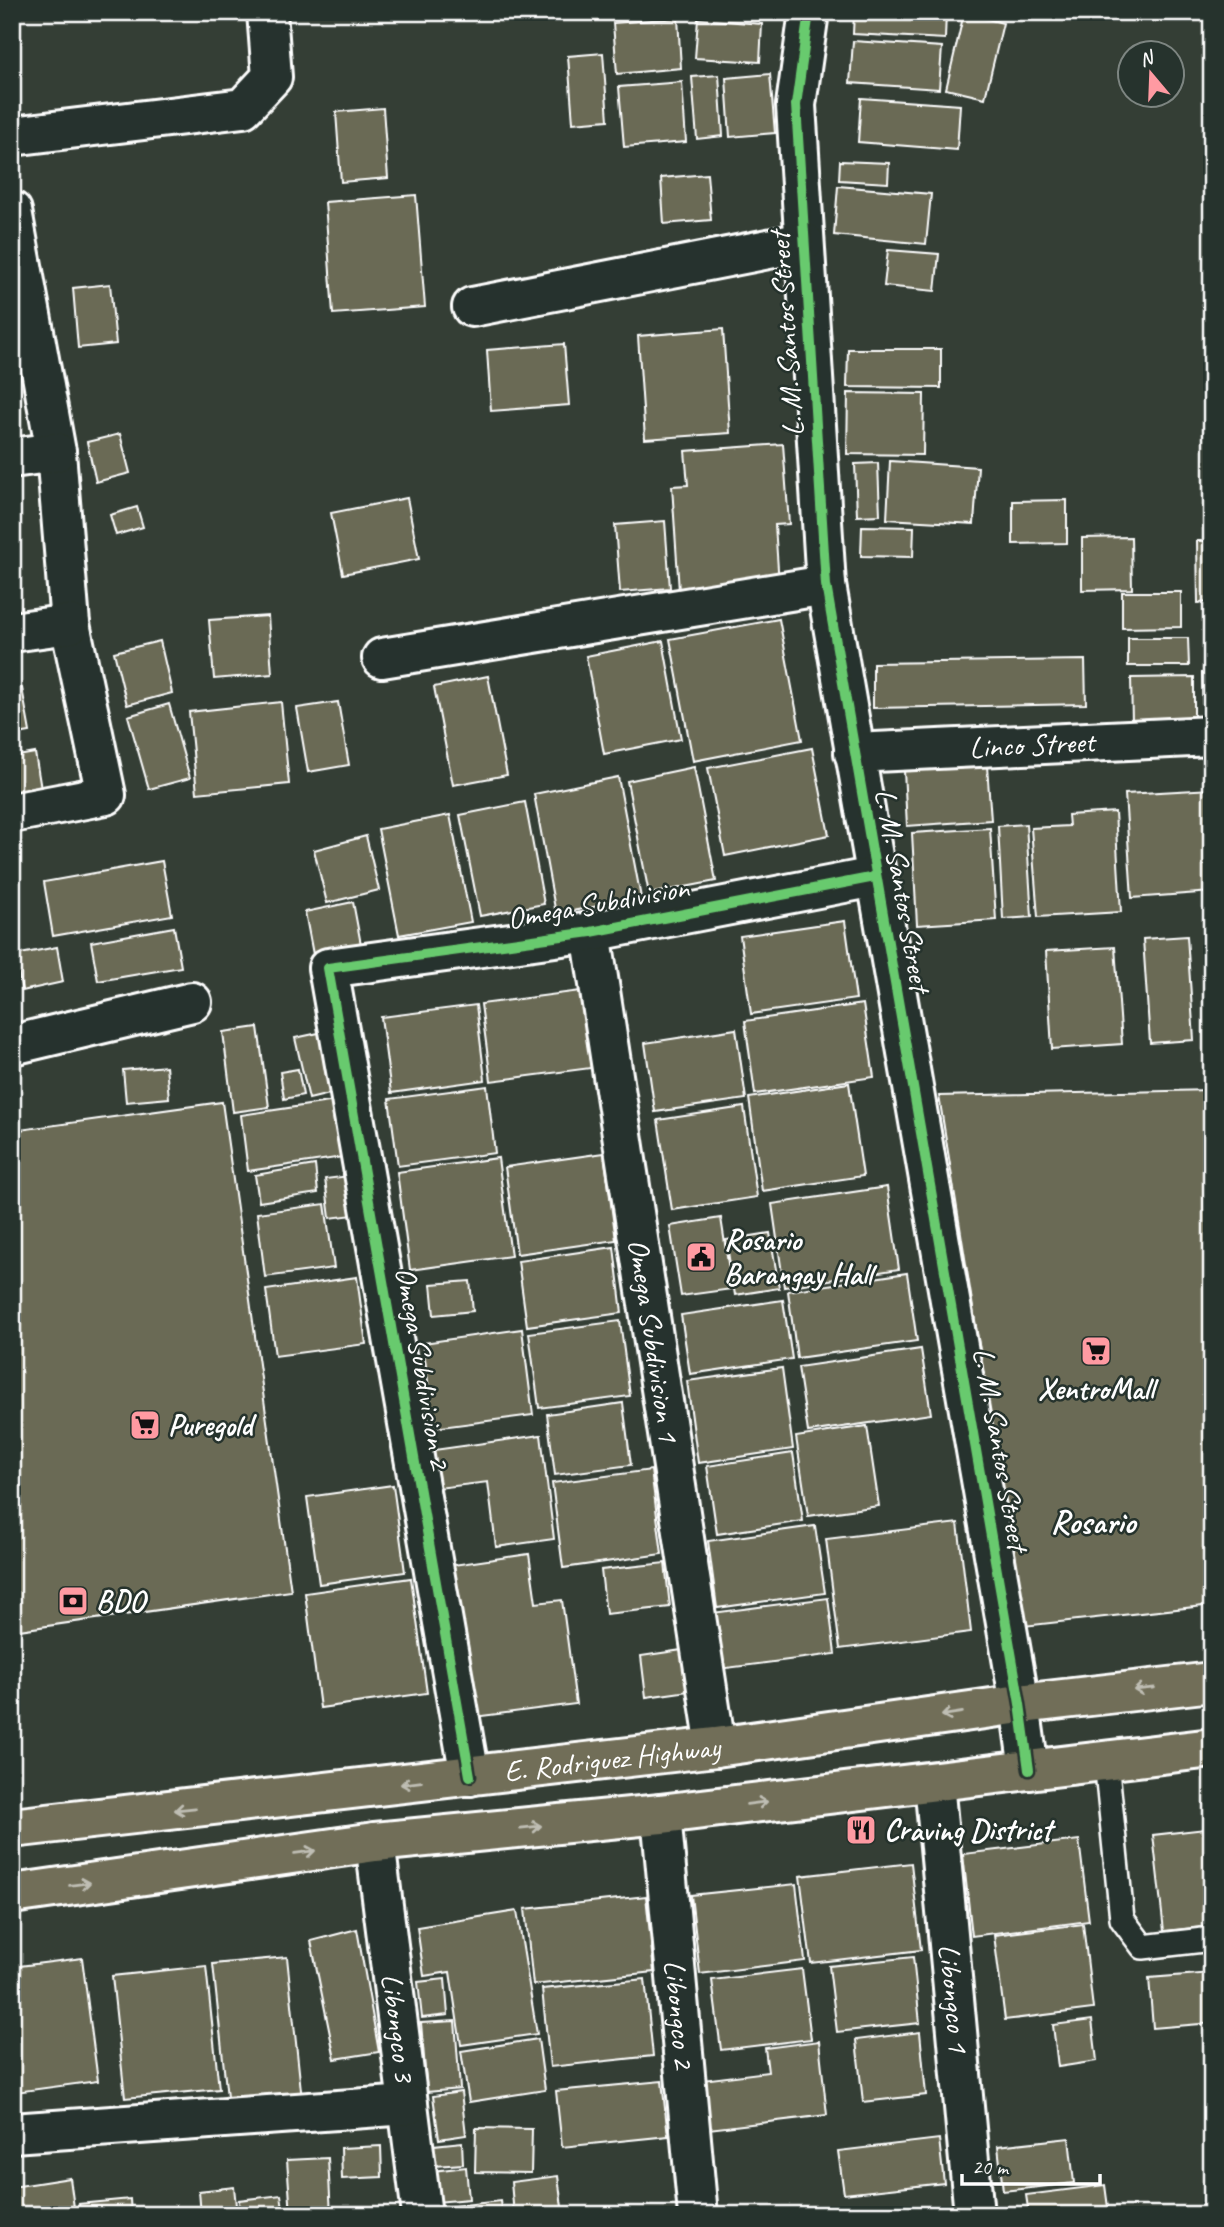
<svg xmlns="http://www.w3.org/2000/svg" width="1224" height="2227" font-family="Caveat,sans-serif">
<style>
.building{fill:#6a6a55;stroke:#fff;stroke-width:2}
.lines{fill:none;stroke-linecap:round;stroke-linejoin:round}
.lane-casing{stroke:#fff;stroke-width:28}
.street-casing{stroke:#fff;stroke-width:44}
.primary-casing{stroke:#fff;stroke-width:44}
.lane{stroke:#26332d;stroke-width:23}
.street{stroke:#26332d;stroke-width:38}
.primary{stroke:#716e59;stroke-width:38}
.cycleway-casing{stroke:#26332d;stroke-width:15}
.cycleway{stroke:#67ca6e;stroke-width:10}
.oneway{stroke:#bfbeb4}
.labels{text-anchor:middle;stroke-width:5;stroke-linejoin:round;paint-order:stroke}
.street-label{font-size:30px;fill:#fff;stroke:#26332d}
.poi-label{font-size:30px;font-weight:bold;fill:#fff;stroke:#26332d;text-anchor:start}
.quarter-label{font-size:33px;font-weight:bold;fill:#fff;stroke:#26332d}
</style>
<rect width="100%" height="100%" fill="#343e35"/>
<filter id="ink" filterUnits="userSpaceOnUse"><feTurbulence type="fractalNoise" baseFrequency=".0143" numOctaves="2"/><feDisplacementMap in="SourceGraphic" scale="14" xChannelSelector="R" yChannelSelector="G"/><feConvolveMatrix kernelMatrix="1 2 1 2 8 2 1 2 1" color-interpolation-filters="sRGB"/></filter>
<g filter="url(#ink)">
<!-- building -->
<g class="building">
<polygon points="854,12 946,12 945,39 853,34"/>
<polygon points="964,13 1003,23 985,98 946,89"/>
<polygon points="678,18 681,68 617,74 613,23"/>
<polygon points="698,19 762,24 760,62 695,58"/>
<polygon points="853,41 942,47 939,89 850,83"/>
<polygon points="603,53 608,120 573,123 568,56"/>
<polygon points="770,74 775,133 730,137 726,78"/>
<polygon points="719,75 723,136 697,139 692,77"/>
<polygon points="682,82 686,142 624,147 619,87"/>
<polygon points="861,98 960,105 957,150 858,142"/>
<polygon points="383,108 388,178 341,182 336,112"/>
<polygon points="840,161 889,163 888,183 839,180"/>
<polygon points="707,174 711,220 664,224 661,178"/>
<polygon points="838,186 931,194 926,244 834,235"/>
<polygon points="416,195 425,307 333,314 325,202"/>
<polygon points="888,250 939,254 935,291 884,286"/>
<polygon points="110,284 116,344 78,348 73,288"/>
<polygon points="723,329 730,433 645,439 638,336"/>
<polygon points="564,344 569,405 491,411 487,350"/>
<polygon points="848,349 941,349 941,388 847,387"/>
<polygon points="848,393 924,394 923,455 847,454"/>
<polygon points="120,434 130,473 96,482 87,442"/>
<polygon points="783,444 789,524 775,525 779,584 679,591 672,486 688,485 685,451"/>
<polygon points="890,461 978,467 974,524 887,519"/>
<polygon points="878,463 880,515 857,516 855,464"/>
<polygon points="407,498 419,559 343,574 331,513"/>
<polygon points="1067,500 1067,543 1013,544 1013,501"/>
<polygon points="137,507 143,527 116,535 110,515"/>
<polygon points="665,521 670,588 620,592 615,525"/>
<polygon points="862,526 914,527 913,557 861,556"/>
<polygon points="1131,537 1132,589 1082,590 1082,538"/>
<polygon points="1197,541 1212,541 1212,602 1198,603"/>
<polygon points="1122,592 1181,592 1181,627 1122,628"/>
<polygon points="268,616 272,674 214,679 209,620"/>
<polygon points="779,619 802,740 693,761 670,639"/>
<polygon points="1128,638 1188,638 1189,666 1128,666"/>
<polygon points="160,641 172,693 127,705 114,652"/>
<polygon points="663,641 681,739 604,754 586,656"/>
<polygon points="1085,660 1086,704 873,708 873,663"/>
<polygon points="1202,673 1212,673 1212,719 1203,719"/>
<polygon points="488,676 507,775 453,785 434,687"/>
<polygon points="1194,677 1194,720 1132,721 1131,678"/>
<polygon points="22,688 30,732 12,735 12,690"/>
<polygon points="281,702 289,784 197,793 189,712"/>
<polygon points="338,702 349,765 308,772 297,708"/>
<polygon points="169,704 190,778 149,789 128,716"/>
<polygon points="812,748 829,835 725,856 708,768"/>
<polygon points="35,753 41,789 12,793 12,757"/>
<polygon points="987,766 991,820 907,826 904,771"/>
<polygon points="694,767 716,881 649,894 627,781"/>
<polygon points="618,777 641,898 556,914 534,794"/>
<polygon points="1212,789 1212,892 1132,898 1125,794"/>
<polygon points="525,802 544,904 480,916 460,815"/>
<polygon points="1115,812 1121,912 1038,917 1031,828 1069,826 1068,815"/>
<polygon points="450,815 471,922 399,935 378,829"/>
<polygon points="1026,824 1032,917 1003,919 998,826"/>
<polygon points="990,828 996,920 917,925 912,833"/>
<polygon points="366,836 379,890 327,903 314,850"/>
<polygon points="162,861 172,915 53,936 44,882"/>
<polygon points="353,902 363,955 315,965 305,912"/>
<polygon points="845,921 856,999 751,1014 740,936"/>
<polygon points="174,927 181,967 98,981 91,942"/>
<polygon points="1187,936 1194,1040 1150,1043 1143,939"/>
<polygon points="57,947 63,982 22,991 15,955"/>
<polygon points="1115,947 1122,1044 1052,1049 1046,951"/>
<polygon points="580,991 591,1068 491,1081 481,1004"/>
<polygon points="863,1004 874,1077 755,1094 745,1021"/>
<polygon points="476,1005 485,1080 391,1093 381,1017"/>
<polygon points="258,1027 269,1107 233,1112 223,1032"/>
<polygon points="736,1029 746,1099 655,1112 645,1043"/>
<polygon points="328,1031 342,1091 309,1099 295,1038"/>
<polygon points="166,1066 169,1098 126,1102 123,1070"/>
<polygon points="298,1069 303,1095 284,1099 280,1072"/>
<polygon points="849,1083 863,1176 762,1191 749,1098"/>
<polygon points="487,1086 495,1153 398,1166 389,1099"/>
<polygon points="1212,1090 1212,1605 1024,1626 939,1096"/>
<polygon points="336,1101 343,1157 248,1171 241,1115"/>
<polygon points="222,1102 291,1591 12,1631 12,1131"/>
<polygon points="744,1107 757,1197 672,1210 658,1120"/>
<polygon points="604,1153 616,1240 517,1254 505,1167"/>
<polygon points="498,1158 511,1256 410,1270 397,1172"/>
<polygon points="315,1165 318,1193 259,1202 255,1175"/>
<polygon points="349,1176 354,1215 330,1218 325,1179"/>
<polygon points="887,1187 899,1269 784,1287 772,1204"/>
<polygon points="325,1204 334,1268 265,1277 257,1213"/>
<polygon points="721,1218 732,1289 681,1296 670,1226"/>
<polygon points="770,1233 779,1288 735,1295 726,1240"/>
<polygon points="614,1247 622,1313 527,1326 518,1261"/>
<polygon points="907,1273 917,1341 797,1358 788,1291"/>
<polygon points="357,1277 366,1344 275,1356 266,1290"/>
<polygon points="470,1281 473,1311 434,1315 431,1284"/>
<polygon points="783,1300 792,1359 690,1374 681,1315"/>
<polygon points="620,1321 630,1396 539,1408 529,1333"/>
<polygon points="522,1329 533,1415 434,1428 423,1343"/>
<polygon points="921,1349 931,1414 808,1432 798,1367"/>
<polygon points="782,1368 793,1449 698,1463 687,1381"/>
<polygon points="623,1403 631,1465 555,1475 547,1414"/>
<polygon points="867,1426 879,1506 808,1516 796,1437"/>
<polygon points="541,1435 554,1539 496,1547 488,1482 438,1488 434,1450"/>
<polygon points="793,1453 803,1521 717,1534 707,1466"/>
<polygon points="651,1470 662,1554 563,1568 552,1483"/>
<polygon points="393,1485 405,1572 319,1584 307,1497"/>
<polygon points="958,1523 971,1632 840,1649 826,1539"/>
<polygon points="815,1526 825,1593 717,1608 708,1541"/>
<polygon points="529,1554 536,1603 562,1600 576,1704 474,1717 453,1565"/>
<polygon points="665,1563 670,1607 606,1614 601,1570"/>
<polygon points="411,1578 427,1693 320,1708 305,1593"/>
<polygon points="828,1598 835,1654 719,1669 712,1613"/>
<polygon points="682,1650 689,1691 646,1697 641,1656"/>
<polygon points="1205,1829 1212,1885 1212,1926 1164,1931 1153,1835"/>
<polygon points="1079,1840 1089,1921 972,1936 963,1854"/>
<polygon points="911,1863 921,1950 811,1963 800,1876"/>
<polygon points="796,1884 805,1961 700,1974 691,1895"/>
<polygon points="646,1896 654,1972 533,1985 525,1909"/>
<polygon points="517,1911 537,2034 461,2045 450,1972 424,1976 417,1927"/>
<polygon points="1083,1924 1093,2009 1005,2020 994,1935"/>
<polygon points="357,1929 379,2052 335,2059 311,1941"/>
<polygon points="287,1957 302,2100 228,2107 213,1964"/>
<polygon points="913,1957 920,2023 837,2032 829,1966"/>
<polygon points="82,1958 98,2081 16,2092 12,2068 12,1967"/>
<polygon points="206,1966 219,2089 125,2098 112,1976"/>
<polygon points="802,1969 811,2039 721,2050 712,1980"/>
<polygon points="1212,1973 1212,2023 1153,2028 1149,1978"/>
<polygon points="445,1979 448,2015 422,2018 418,1982"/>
<polygon points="645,1979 653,2056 550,2067 542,1989"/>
<polygon points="1092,2020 1097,2061 1058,2067 1053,2025"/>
<polygon points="455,2021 460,2089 427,2092 421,2023"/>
<polygon points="920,2032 926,2095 863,2102 856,2040"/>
<polygon points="538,2039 545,2090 469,2102 461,2051"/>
<polygon points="819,2041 827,2115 709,2129 702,2080 768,2072 765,2048"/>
<polygon points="662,2081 668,2136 562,2147 556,2091"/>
<polygon points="461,2092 466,2135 439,2139 433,2096"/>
<polygon points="476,2128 532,2129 531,2173 475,2172"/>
<polygon points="1069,2138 1074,2183 1003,2191 998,2146"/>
<polygon points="939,2139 944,2183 844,2194 838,2151"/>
<polygon points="462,2142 463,2164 435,2166 434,2145"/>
<polygon points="381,2146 382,2177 342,2179 341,2148"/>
<polygon points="328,2158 331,2215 291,2215 287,2160"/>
<polygon points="466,2167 469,2199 436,2202 433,2171"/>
<polygon points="558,2176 563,2215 514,2215 511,2182"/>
<polygon points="70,2178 75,2215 12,2215 12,2187"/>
<polygon points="1105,2185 1109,2215 995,2215 995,2212 1028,2208 1026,2195"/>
<polygon points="234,2187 237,2215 201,2215 199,2191"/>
<polygon points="281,2195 284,2215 240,2215 239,2200"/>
<polygon points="130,2199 131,2215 80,2215 79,2204"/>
<polygon points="500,2201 502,2215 436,2215 436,2208"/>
<polygon points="829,2207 830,2215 760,2215"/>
</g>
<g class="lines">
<!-- lane casing -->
<g class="lane-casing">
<polyline id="lane" points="1106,1761 1122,1919 1143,1947 1212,1939"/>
</g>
<!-- street casing -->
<g class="street-casing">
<g id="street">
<polyline points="809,12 796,105 826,585 1020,1704 1029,1770"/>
<polyline points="12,136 243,108 272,77 267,12"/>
<polyline points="12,211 56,452 70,624 106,795 12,813"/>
<polyline points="472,307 804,242"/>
<polyline points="12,458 56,452"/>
<polyline points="12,632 70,624"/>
<polyline points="382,658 826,585"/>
<path id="s1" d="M854,753L1212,736"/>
<path id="s2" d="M591,932L716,1747"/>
<polyline points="12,1045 192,1002"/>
<polyline points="470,1776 328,968 591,932 875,877"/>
<path id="s3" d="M934,1782L974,2215"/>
<path id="s4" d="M661,1814L698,2215"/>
<path id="s5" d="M375,1842L422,2215"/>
<polyline points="12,2133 408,2105"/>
</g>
</g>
<!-- primary casing -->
<g class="primary-casing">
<g id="primary">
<path id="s6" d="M12,1828L716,1747L1020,1704L1212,1682"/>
<polyline points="12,1894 375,1842 661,1814 1212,1748"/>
</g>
</g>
<!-- lane -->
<use href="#lane" class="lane"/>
<!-- street -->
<use href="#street" class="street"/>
<!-- primary -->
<use href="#primary" class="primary"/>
<!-- cycleway casing -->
<g class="cycleway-casing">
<g id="cycleway">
<polyline points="809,12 796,105 826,585 1020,1704 1029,1770"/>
<polyline points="470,1776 328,968 591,932 875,877"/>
</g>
</g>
<!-- cycleway -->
<use href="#cycleway" class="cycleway"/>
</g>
<!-- one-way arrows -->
<defs><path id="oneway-shaft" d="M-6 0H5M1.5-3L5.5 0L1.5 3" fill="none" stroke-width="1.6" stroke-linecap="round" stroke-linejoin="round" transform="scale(1.75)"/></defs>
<g class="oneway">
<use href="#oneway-shaft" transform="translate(1144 1689) rotate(174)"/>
<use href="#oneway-shaft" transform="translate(952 1714) rotate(171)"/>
<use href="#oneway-shaft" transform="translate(411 1783) rotate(173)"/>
<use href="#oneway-shaft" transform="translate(757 1803) rotate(-7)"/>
<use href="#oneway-shaft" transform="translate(185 1809) rotate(174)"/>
<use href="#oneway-shaft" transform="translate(531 1827) rotate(-6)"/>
<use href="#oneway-shaft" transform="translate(305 1852) rotate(-8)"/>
<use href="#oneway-shaft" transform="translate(80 1884) rotate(-8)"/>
</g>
</g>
<!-- icons -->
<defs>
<g id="civic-square" transform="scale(1.575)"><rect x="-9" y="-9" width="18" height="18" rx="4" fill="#ff9aa2" stroke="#26332d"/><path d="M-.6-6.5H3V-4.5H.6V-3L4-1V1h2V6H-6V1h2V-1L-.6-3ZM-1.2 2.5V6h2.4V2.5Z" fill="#111"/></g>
<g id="supermarket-square" transform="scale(1.575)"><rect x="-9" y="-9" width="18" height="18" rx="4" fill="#ff9aa2" stroke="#26332d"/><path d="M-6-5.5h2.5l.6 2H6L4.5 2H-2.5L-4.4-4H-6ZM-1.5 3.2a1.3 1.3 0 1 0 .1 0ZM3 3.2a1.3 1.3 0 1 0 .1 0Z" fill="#111"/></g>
<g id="bank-square" transform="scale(1.575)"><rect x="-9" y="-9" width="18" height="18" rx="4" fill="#ff9aa2" stroke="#26332d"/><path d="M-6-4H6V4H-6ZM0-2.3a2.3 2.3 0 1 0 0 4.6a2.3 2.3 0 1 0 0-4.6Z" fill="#111"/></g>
<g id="restaurant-square" transform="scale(1.575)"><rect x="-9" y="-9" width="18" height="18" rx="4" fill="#ff9aa2" stroke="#26332d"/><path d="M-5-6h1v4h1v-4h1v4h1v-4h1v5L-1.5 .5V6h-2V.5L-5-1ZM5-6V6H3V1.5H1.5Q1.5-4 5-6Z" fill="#111"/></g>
</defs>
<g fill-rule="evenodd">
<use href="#civic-square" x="701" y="1257"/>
<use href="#supermarket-square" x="1096" y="1351"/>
<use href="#supermarket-square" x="145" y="1425"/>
<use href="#bank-square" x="73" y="1601"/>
<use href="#restaurant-square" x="861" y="1830"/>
</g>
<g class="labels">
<!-- street labels -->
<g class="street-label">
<text transform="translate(786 334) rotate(-94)" y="10">L. M. Santos Street</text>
<text dy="10" stroke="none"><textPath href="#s1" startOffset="178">Linco Street</textPath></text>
<text transform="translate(903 890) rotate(80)" y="10">L. M. Santos Street</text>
<text transform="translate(598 903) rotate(-10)" y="10">Omega Subdivision</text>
<text dy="10" stroke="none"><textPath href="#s2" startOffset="413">Omega Subdivision 1</textPath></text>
<text transform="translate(423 1368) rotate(80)" y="10">Omega Subdivision 2</text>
<text transform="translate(1001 1449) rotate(80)" y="10">L. M. Santos Street</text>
<text dy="10" stroke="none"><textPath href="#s6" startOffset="604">E. Rodriguez Highway</textPath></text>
<text dy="10" stroke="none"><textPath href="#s3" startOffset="217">Libongco 1</textPath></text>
<text dy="10" stroke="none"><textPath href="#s4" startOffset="201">Libongco 2</textPath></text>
<text dy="10" stroke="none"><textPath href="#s5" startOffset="187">Libongco 3</textPath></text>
</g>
<!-- poi labels -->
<g class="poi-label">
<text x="724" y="1250">Rosario<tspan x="724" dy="34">Barangay Hall</tspan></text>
<text x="1096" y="1399" text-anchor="middle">XentroMall</text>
<text x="168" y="1435">Puregold</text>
<text x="96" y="1611">BDO</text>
<text x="884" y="1840">Craving District</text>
</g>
<!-- quarter labels -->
<g class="quarter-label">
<text x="1093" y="1533">Rosario</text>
</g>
</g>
<!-- margin -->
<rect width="1224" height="2227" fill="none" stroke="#26332d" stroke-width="42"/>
<rect x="21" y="21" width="1182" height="2185" fill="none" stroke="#fff" stroke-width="2.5" filter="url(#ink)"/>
<!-- north arrow -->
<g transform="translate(1151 74) rotate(341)"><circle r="33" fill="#26332d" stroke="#7d8581" stroke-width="2"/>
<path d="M0-5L12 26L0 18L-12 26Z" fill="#ff9aa2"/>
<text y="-10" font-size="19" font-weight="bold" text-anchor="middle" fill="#ffffff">N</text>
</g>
<!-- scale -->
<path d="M962 2174v10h138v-10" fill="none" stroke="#ffffff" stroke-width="3.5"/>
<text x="972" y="2174" font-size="21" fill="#ffffff" stroke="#26332d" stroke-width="5" paint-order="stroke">20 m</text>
</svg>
